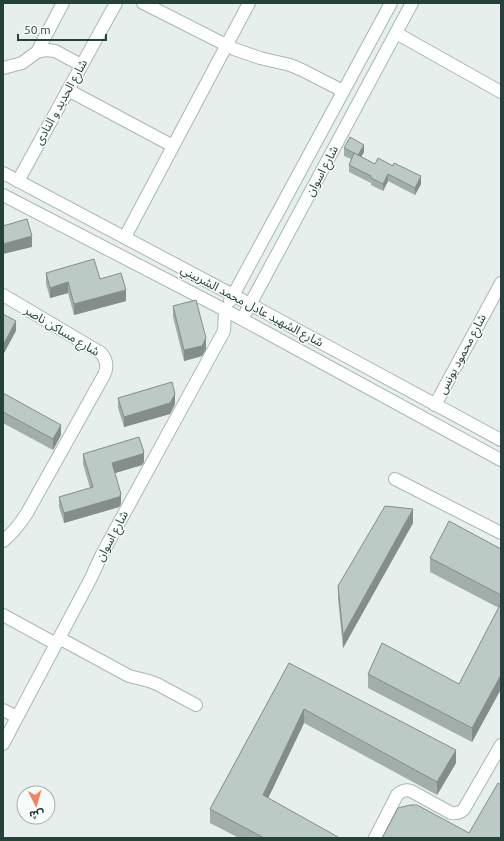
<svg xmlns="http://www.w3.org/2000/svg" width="504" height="841" font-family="Ubuntu,'Noto Sans Arabic',sans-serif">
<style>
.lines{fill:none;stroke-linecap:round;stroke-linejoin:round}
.minor-casing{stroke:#a8b8b2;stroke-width:14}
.tertiary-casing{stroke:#a8b8b2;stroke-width:14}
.minor{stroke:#fff;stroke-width:12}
.tertiary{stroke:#fff;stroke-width:12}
.wall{fill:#a1aea9}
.shaded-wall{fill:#838d89}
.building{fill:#bbcac4;stroke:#838d89}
.labels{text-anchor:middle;stroke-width:3;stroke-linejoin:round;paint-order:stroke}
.street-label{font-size:12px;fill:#24423a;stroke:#f7fbf9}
</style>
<rect width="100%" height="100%" fill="#e6efeb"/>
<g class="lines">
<!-- minor casing -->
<g class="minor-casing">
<g id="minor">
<polyline points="143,3 234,49 260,58 290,65 302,70 343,91"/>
<polyline points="396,33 501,92"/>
<polyline points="37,52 63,3"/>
<polyline points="3,68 22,63 37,52 46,50 55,51 81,65"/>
<polyline points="68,90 173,146"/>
<polyline points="18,181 116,3"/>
<polyline points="125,237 249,3"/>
<path d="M3,295L101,353C107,360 108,367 104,375L27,513C20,524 13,533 3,541"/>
<polyline points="435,405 501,283"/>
<polyline points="395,479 501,533"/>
<polyline points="3,615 56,644"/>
<polyline points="59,638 129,676 149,681 157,684 196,705"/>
<polyline points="3,710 17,717"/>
<polyline points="3,744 91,578 102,554 224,331 225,310"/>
<path d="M375,838L397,795C401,791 405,789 411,791L451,813C456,814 460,813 464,809L501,745"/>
</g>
</g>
<!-- tertiary casing -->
<g class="tertiary-casing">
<g id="tertiary">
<polyline points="3,173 233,295 501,440"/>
<polyline points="3,195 225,310 501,460"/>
<polyline points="230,301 391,3"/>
<polyline points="246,312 412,3"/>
</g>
</g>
<!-- minor -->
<use href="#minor" class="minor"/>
<!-- tertiary -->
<use href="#tertiary" class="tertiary"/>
</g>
<!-- wall -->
<g class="wall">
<polygon points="344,148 364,152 361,157 375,164 421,184 415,195 388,181 383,191 371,185 371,183 349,172 349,165 351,159 344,156"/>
<polygon points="46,273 100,279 126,301 74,315 68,293 50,298 46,284"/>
<polygon points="173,306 206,349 202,356 184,361 173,317"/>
<polygon points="3,393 61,435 53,450 3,423"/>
<polygon points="118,398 175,404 170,414 124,427 118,408"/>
<polygon points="83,454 144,462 142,465 115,473 121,504 119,507 64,523 59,507 59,497 90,488 83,464"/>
<polygon points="413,523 343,648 338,599 338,586"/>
<polygon points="501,549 501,689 472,742 368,688 368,674 459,684 499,608 430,572 430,558"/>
<polygon points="289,663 456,763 437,795 304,723 268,798 338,838 239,838 210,823 210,809"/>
</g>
<!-- shaded-wall -->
<g class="shaded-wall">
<polygon points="364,145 364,152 358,162 358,155"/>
<polygon points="388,174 388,181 383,191 383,184"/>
<polygon points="421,176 421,184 415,195 415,188"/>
<polygon points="32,236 32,247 3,254 3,244"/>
<polygon points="68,282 68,293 50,298 50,288"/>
<polygon points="126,290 126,301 74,315 74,304"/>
<polygon points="16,321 16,331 3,355 3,345"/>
<polygon points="206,338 206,349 202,356 184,361 184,350"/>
<polygon points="175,394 175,404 170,414 124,427 124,417"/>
<polygon points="61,425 61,435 53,450 53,439"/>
<polygon points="144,452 144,462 142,465 112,474 112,463"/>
<polygon points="121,494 121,504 119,507 64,523 64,513"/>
<polygon points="413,509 413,523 343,648 343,635"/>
<polygon points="501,675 501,689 472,742 472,728"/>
<polygon points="304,709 304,723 263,809 263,795"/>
<polygon points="456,750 456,763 437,795 437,782"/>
</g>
<!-- building -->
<g class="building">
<polygon points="350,137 364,145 358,155 344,148"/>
<polygon points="354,153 375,164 378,158 393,166 394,163 421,176 415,188 388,174 383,184 371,178 371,176 349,165"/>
<polygon points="27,219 32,236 3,244 3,226"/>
<polygon points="94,259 100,279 121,273 126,290 74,304 68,282 50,288 46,273"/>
<polygon points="196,300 206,338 202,346 184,350 173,306"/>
<polygon points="3,314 16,321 3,345"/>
<polygon points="172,382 175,394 170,403 124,417 118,398"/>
<polygon points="3,393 61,425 53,439 3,412"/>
<polygon points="139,437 144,452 142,454 112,463 121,494 119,497 64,513 59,497 93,487 83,454"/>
<polygon points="385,506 413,509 343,635 338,586"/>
<polygon points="449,521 501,549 501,595 430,558"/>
<polygon points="501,603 501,675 472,728 368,674 382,643 459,684"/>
<polygon points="289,663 456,750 437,782 304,709 263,795 338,837 337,838 264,838 210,809"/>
<polygon points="498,783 501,785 501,838 382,838 398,808 410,805 417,805 432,813 469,833"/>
</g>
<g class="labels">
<!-- street labels -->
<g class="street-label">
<text transform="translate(61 102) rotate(-61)" y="4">شارع الحديد و النادى</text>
<text transform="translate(322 171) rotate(-62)" y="4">شارع اسوان</text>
<text transform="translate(252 306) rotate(28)" y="4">شارع الشهيد عادل محمد الشربيني</text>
<text transform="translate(62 331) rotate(31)" y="4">شارع مساكن ناصر</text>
<text transform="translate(462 354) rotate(-62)" y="4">شارع محمود يونس</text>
<text transform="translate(112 536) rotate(-62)" y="4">شارع اسوان</text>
</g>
</g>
<!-- border -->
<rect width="504" height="841" fill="none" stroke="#24423a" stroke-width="8"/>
<!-- north arrow -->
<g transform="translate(36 805) rotate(175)"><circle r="19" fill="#f7fbf9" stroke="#a3b1ad"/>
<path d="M0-3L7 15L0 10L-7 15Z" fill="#f4845f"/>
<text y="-6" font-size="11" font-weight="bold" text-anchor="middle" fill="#24423a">ش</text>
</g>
<!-- scale -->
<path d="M18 34v6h88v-6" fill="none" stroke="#24423a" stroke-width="2"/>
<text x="24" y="34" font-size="12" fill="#24423a" stroke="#f7fbf9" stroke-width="3" paint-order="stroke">50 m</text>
</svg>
